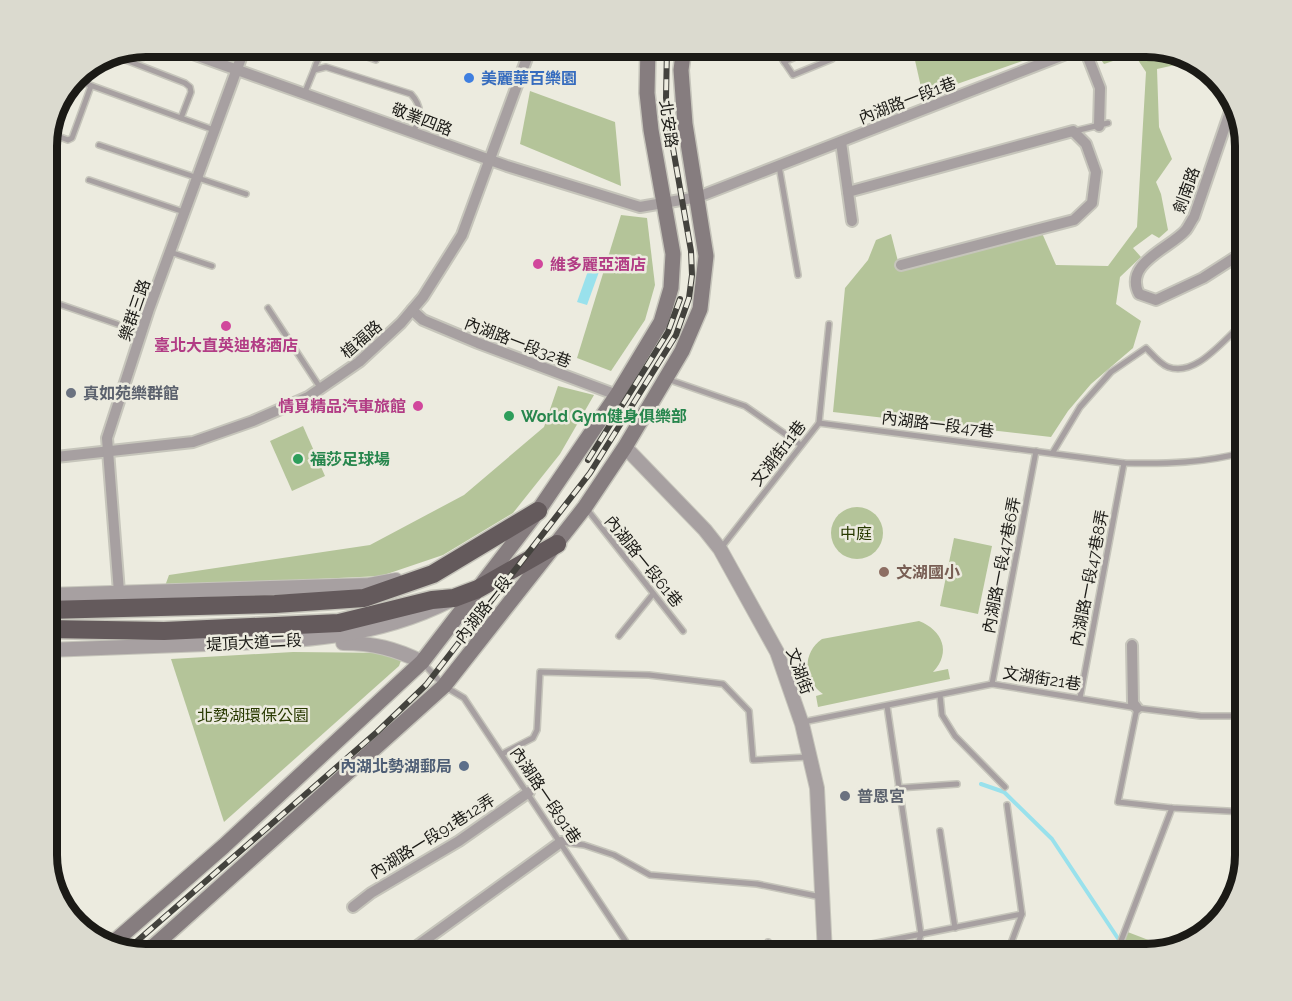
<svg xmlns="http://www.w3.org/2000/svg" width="1292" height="1001" font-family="Raleway,'Noto Sans TC',sans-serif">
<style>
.green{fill:#b4c499}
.water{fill:#99e1ec}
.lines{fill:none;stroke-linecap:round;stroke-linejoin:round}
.stream{stroke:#99e1ec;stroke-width:4}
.service-casing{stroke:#c6c5bb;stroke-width:8}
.minor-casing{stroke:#c6c5bb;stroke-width:14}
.tertiary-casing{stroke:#c6c5bb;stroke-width:16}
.secondary-casing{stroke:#c6c5bb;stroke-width:18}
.trunk-casing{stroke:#c6c5bb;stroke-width:21}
.service{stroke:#a7a0a1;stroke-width:5}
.minor{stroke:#a7a0a1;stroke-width:10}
.tertiary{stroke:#a7a0a1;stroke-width:14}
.secondary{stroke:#867d7f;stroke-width:15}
.trunk{stroke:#645a5c;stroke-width:18}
.rail-casing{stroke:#43423d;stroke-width:6}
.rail{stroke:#ecebdf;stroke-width:4;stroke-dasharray:11;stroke-linecap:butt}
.shop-dot{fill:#3f7fe0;stroke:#ecebdf;stroke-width:2}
.hotel-dot{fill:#d1479c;stroke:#ecebdf;stroke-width:2}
.worship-dot{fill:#6b7280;stroke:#ecebdf;stroke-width:2}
.leisure-dot{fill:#2e9e5b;stroke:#ecebdf;stroke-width:2}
.education-dot{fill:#8d6e63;stroke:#ecebdf;stroke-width:2}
.service-dot{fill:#5c6f8a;stroke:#ecebdf;stroke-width:2}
.labels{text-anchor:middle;stroke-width:5;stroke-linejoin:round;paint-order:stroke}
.shop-label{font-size:16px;font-weight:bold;fill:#366cbe;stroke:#ecebdf;text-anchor:start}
.street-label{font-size:16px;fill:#1b1a16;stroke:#ecebdf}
.hotel-label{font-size:16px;font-weight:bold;fill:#b23c85;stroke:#ecebdf;text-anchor:start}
.worship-label{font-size:16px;font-weight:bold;fill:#5b616d;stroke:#ecebdf;text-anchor:start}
.leisure-label{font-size:16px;font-weight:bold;fill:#27864d;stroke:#ecebdf;text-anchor:start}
.park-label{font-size:16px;fill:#283900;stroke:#ecebdf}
.education-label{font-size:16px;font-weight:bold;fill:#785e54;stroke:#ecebdf;text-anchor:start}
.service-label{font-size:16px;font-weight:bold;fill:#4e5e75;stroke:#ecebdf;text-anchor:end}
.rim{fill:none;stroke:#1b1a16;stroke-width:8}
</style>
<rect width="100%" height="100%" fill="#ecebdf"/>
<!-- green -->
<g class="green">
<polygon points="912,47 1062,47 923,96"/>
<polygon points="1092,47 1147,47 1174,56 1175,65 1157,69 1159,127 1172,159 1156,182 1161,194 1168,230 1159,238 1152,234 1133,248 1141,257 1120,277 1116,304 1141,321 1133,348 1091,384 1068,411 1051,437 833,412 845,288 868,260 876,240 891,234 900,269 1042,233 1056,265 1108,266 1137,227 1146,72 1134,54 1104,64"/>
<polygon points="530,91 615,122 621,186 520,144"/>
<polygon points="621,215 647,218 655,285 645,320 611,371 577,358"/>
<polygon points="558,386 594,395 560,454 513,513 443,555 381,576 165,586 169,575 370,545 464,495 544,427"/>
<polygon points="303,426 325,476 292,491 270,441"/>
<circle cx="857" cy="533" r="26"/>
<polygon points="954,538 992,546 978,614 940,606"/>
<path d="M919,621C942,630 952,652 933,672L948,669L950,679L818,707L816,696L823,694C803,680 802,653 822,639Z"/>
<polygon points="293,652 393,653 402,658 399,666 224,822 171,659"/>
<polygon points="1125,931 1172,949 1146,954 1117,953"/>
</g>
<!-- water -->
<polygon class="water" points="594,269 600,269 587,305 577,302 588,271"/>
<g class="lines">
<!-- stream -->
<polyline class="stream" points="981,784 1004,792 1052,839 1121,943 1152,953"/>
<!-- service casing -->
<g class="service-casing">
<g id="service">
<polyline points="774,47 793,75 832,59"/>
<polyline points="118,57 185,83 190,87 191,92 181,118"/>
<polyline points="784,62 818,47"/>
<path d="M314,70C324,34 350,51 376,60"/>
<polyline points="76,80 214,130"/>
<path d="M305,92L314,70L326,67L411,94C423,107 420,116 414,131"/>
<polyline points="1075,131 1108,123"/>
<polyline points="50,133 68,140 72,138 91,86"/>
<polyline points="99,145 246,194"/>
<polyline points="779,166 798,275"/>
<polyline points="89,180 184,212"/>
<polyline points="47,246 50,247"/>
<polyline points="170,252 212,266"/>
<polyline points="47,300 117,324"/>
<polyline points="268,308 321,389"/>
<polyline points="667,379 745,406 801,445"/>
<path d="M819,423L1124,463C1166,464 1205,463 1245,452"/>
<path d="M1053,452L1080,407L1111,372L1146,348C1152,354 1160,364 1168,367C1197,378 1225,337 1245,322"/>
<polyline points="586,508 683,631"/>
<polyline points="721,548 819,423 829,324"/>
<polyline points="619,636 653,594"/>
<polyline points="424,664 444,686 464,698 634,954"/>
<polyline points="992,684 1036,451"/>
<polyline points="940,695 942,715 955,736 1005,787"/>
<polyline points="1080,698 1124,463"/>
<polyline points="887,706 921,935 914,954"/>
<polyline points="1137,708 1118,802 1172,808 1245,812"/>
<polyline points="803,722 992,684 1137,708 1201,716 1245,716"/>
<polyline points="502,754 533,738 537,730 540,672 649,675 723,684 749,711 753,760 808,757"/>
<polyline points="898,788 957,784"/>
<polyline points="940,831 955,928"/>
<polyline points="561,842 584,845 614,855 650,875 757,884 821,897"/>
<polyline points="827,953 1022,914"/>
<polyline points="765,954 768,942"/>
<polyline points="1007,954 1022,914 1007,805"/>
<polyline points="1116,954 1172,808"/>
</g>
</g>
<!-- minor casing -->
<g class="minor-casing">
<g id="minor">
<polyline points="173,47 507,166 640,207 698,197 1084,47 1100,88 1099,126"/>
<path d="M1234,100L1194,217C1191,221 1189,226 1186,230C1171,248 1123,263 1139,294L1156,300L1203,278L1245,251"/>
<polyline points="841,142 852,221"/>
<polyline points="848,192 1073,131 1086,144 1096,172 1092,203 1074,220 901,265"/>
<polyline points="412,310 423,320 478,343 617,395"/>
<polyline points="47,458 193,442 253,421 308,397 359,362 401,323 423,297 462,235 531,47"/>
<polyline points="119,592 107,438 149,309 245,47"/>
<polyline points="1132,645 1133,703 1137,708"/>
<polyline points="353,907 371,893 459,841 529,792"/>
<polyline points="332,954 334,952"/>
<polyline points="406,954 561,842"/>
</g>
</g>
<!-- tertiary casing -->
<g class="tertiary-casing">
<g id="tertiary">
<polyline points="625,447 705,530 720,549 777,652 802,724 817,788 825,954"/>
<polyline points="47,595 369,585 396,580"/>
<path d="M343,643C373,643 396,649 422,662"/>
<path d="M47,650C100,648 154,646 207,644C292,641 372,640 449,601"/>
</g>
</g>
<!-- secondary casing -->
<g class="secondary-casing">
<g id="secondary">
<polyline points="113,943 224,846 422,662 538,511 617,395 661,322 671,288 673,254 651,130 647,93 648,47"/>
<polyline points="145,954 444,686 585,507 625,447 682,351 700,309 706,256 685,124 681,70 684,47"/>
</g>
</g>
<!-- trunk casing -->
<g class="trunk-casing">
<g id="trunk">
<polyline points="47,610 275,604 364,598 433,574 538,511"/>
<polyline points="47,629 164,631 339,623 432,600 454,598 478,589 557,544"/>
</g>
</g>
<!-- service -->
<use href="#service" class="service"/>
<!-- minor -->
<use href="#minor" class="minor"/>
<!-- tertiary -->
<use href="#tertiary" class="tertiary"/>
<!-- secondary -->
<use href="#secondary" class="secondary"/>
<!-- trunk -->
<use href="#trunk" class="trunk"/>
<!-- rail casing -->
<g class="rail-casing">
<g id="rail">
<polyline points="588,460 668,332 680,299"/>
<polyline points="128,949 377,732 426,685 590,473 676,335 689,298 692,275 691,251 670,131 666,98 667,47"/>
</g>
</g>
<!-- rail -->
<use href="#rail" class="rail"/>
</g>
<!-- markers -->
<circle class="shop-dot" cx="469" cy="78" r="6"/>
<g class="hotel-dot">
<circle cx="538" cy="264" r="6"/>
<circle cx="226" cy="326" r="6"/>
<circle cx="418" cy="406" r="6"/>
</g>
<g class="worship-dot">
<circle cx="71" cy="393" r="6"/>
<circle cx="845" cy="796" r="6"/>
</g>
<g class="leisure-dot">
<circle cx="509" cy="416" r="6"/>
<circle cx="298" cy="459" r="6"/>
</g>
<circle class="education-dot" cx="884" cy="572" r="6"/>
<circle class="service-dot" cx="464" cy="766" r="6"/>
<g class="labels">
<!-- shop labels -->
<g class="shop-label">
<text x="481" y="84">美麗華百樂園</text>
</g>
<!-- street labels -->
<g class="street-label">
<text transform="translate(907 100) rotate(-21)" y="6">內湖路一段1巷</text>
<text transform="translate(422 119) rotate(21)" y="6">敬業四路</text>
<text transform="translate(669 124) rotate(82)" y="6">北安路</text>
<text transform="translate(1186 190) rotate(-70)" y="6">劍南路</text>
<text transform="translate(134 310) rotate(-71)" y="6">樂群三路</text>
<text transform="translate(361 339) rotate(-41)" y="6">植福路</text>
<text transform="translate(518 342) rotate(21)" y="6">內湖路一段32巷</text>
<text transform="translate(938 424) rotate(7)" y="6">內湖路一段47巷</text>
<text transform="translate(778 453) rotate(-52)" y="6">文湖街11巷</text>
<text transform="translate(644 561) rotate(51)" y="6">內湖路一段61巷</text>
<text transform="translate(1001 565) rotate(-79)" y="6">內湖路一段47巷6弄</text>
<text transform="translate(1089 578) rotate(-79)" y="6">內湖路一段47巷8弄</text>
<text transform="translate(483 609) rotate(-52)" y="6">內湖路一段</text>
<text transform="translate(254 642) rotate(-3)" y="6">堤頂大道二段</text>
<text transform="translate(800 671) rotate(70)" y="6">文湖街</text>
<text transform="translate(1042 678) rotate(9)" y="6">文湖街21巷</text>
<text transform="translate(546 795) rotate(56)" y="6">內湖路一段91巷</text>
<text transform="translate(432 836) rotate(-32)" y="6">內湖路一段91巷12弄</text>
</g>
<!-- hotel labels -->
<g class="hotel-label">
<text x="550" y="270">維多麗亞酒店</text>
<text x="226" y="351" text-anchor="middle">臺北大直英迪格酒店</text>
<text x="406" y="412" text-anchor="end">情覓精品汽車旅館</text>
</g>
<!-- worship labels -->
<g class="worship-label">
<text x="83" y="399">真如苑樂群館</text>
<text x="857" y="802">普恩宮</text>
</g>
<!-- leisure labels -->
<g class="leisure-label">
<text x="521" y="422">World Gym健身俱樂部</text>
<text x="310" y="465">福莎足球場</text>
</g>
<!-- park labels -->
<g class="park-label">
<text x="856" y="539">中庭</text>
<text x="253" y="721">北勢湖環保公園</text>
</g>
<!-- education labels -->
<g class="education-label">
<text x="896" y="578">文湖國小</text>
</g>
<!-- service labels -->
<g class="service-label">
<text x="452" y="772">內湖北勢湖郵局</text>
</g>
</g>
<!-- crop -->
<path d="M0 0H1292V1001H0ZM146 57H1146A89 89 0 0 1 1235 146V855A89 89 0 0 1 1146 944H146A89 89 0 0 1 57 855V146A89 89 0 0 1 146 57Z" fill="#dbdacf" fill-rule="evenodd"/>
<path class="rim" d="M146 57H1146A89 89 0 0 1 1235 146V855A89 89 0 0 1 1146 944H146A89 89 0 0 1 57 855V146A89 89 0 0 1 146 57Z"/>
</svg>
